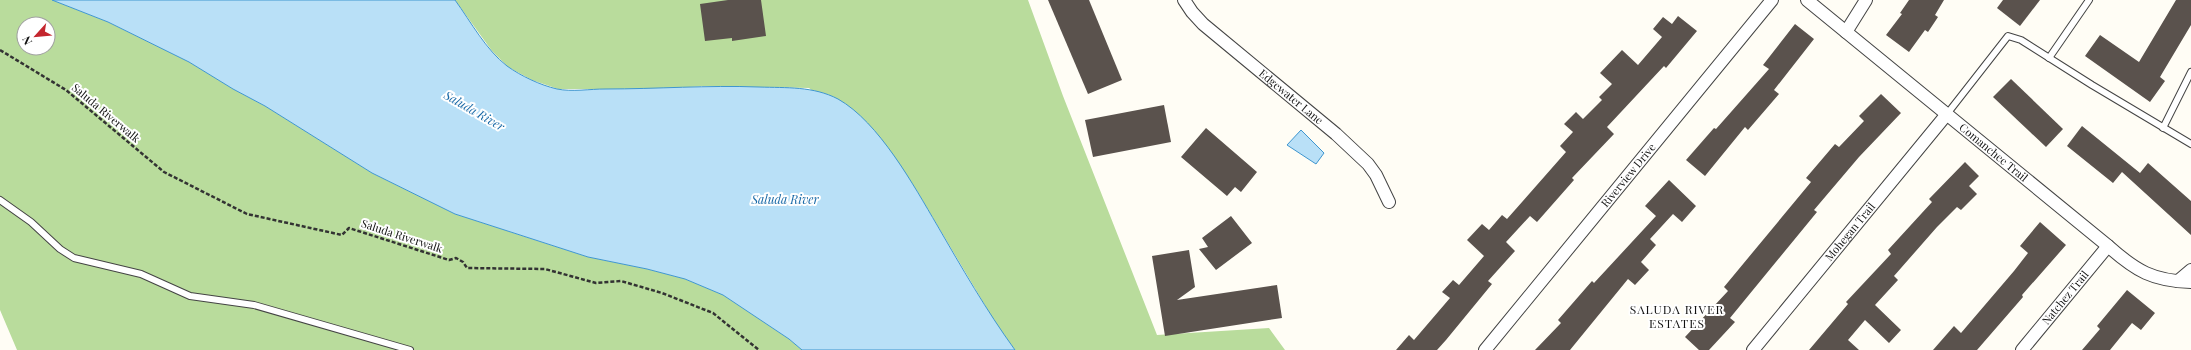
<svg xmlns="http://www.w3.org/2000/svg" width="2191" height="350" font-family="'Playfair Display',serif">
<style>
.forest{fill:#b9dc9c;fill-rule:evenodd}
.water{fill:#b9e0f7;stroke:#3f96cf}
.building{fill:#5a524d}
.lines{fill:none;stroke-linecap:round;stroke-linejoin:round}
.lane-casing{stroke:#444;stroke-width:8}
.street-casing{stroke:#444;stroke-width:14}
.path{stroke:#333;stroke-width:2.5;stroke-dasharray:4 2;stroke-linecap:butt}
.lane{stroke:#fff;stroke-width:6}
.street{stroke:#fff;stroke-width:12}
.labels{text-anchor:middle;stroke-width:4;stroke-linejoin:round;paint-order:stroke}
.street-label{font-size:11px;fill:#111;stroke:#fff}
.water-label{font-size:12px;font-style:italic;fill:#1768a6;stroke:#fff}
.neighbourhood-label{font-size:12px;letter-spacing:1px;fill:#111;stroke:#fff}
</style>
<rect width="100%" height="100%" fill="#fffdf5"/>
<!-- forest -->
<g class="forest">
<path d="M0,0H52L108,22L189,62L233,89L265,106L372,173L455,214L588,257L647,269L685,279L723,295L789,339L802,350H17L0,310ZM24,24H48V48H24Z"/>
<polygon points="455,0 1028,0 1063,96 1157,335 1269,328 1285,350 1015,350 995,322 917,191 891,153 809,88 706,86 655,89 558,89 532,80 508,67 492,51"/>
</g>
<!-- water -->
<g class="water">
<path d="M52,0H455C471,22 486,50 507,66C521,76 540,85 557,89C572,92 590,89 605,89C657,89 708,85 759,87C787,88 813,86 838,99C879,122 914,186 937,225C962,268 986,310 1015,350H802L789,339L723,295L685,279L647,269L588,257L455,214L372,173L265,106L233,89L189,62L108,22Z"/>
<polygon points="1301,130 1324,153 1316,164 1287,145"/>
</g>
<!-- building -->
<g class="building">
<polygon points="728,0 761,0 766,36 732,41 732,38 705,41 700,4"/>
<polygon points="1048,0 1089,0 1122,80 1088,94"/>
<polygon points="1909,0 1944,0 1935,15 1938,17 1928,32 1925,30 1909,52 1886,35 1902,14 1900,13"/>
<polygon points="2003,0 2040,0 2020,26 1997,8"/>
<polygon points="2176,0 2191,0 2191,25 2160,77 2165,81 2150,102 2085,56 2100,35 2139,62"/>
<polygon points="1678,16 1697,31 1666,68 1664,66 1607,127 1614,134 1572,178 1574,180 1537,222 1530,216 1506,242 1515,251 1488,281 1492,284 1446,340 1437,350 1396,350 1409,335 1414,340 1450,298 1442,292 1453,280 1459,285 1484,256 1467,240 1482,224 1489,230 1502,215 1507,219 1566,152 1560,146 1573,132 1564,124 1576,112 1583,119 1602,100 1599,97 1612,84 1600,73 1622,50 1638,65 1662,37 1653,29 1663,17 1672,24"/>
<polygon points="1795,24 1814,39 1774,90 1779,94 1748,130 1745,127 1705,176 1686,160 1714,128 1716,129 1769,69 1763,65"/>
<polygon points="2011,79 2063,129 2046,147 1993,97"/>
<polygon points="1881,94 1901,113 1859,157 1814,210 1817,212 1730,318 1735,322 1709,350 1699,350 1685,337 1728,291 1724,287 1811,182 1806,178 1835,144 1839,147 1864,121 1859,116"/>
<polygon points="1164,105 1171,142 1093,157 1085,120"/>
<polygon points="2082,126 2140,173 2148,163 2191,201 2191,235 2122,172 2113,183 2067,146"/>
<polygon points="1206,128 1257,172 1241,192 1235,187 1227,196 1181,157"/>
<polygon points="1965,162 1979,176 1969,186 1977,194 1961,210 1957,207 1937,227 1894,276 1898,280 1875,305 1901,330 1889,343 1865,320 1848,340 1859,350 1809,350 1848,304 1846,302 1891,254 1888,250 1932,202 1929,199"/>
<polygon points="1669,180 1696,206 1682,222 1673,214 1650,239 1656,245 1641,262 1649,270 1635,285 1628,279 1570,350 1535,350 1561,323 1558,320 1592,281 1594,283 1656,216 1645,206"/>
<polygon points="1231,216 1252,243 1216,270 1199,249 1208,247 1202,238"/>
<polygon points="2040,222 2066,245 2022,295 2023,297 1977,350 1933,350 1954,326 1961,333 2014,271 2028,253 2020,246"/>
<polygon points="1189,250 1195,287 1177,300 1277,285 1282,318 1165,336 1152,256"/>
<polygon points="2127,290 2155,313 2141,330 2132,323 2110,350 2082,350 2100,329 2097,326"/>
</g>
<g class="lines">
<!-- lane casing -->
<g class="lane-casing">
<g id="lane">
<polyline points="2049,58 2089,0"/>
<polyline points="1947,114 2008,36 2021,40 2092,85 2191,144"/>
<polyline points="2163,128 2191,72"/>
<polyline points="0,200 31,222 60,249 74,258 141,274 190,296 254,305 410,350"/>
</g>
</g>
<!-- street casing -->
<g class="street-casing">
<g id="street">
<path id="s1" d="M1184,0L1192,12L1203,24L1336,134L1368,164L1376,175L1389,202"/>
<path id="s2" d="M1807,0L2108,246C2136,271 2153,281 2191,282"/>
<polyline points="1846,32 1866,0"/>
<polyline points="2178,281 2191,270"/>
<path id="s3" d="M1485,350L1772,0"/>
<path id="s4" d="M1753,350L1947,114"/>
<path id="s5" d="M2022,350L2108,246"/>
</g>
</g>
<!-- path -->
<polyline class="path" points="0,50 66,90 164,172 247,214 342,235 349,228 449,260 456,258 463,262 467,268 545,269 596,283 621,281 662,293 713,313 759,350"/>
<!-- lane -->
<use href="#lane" class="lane"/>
<!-- street -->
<use href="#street" class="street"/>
</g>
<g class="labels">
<!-- street labels -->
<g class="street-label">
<text dy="4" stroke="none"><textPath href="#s1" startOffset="145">Edgewater Lane</textPath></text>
<text transform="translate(106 113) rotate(40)" y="4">Saluda Riverwalk</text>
<text dy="4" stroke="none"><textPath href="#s2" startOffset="241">Comanchee Trail</textPath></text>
<text dy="4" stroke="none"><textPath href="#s3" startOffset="226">Riverview Drive</textPath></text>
<text dy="4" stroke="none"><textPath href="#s4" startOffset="153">Mohegan Trail</textPath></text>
<text transform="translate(402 236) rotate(18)" y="4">Saluda Riverwalk</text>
<text dy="4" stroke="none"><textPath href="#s5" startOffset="68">Natchez Trail</textPath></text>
</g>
<!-- water labels -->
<g class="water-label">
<text transform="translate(474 111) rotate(30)" y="4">Saluda River</text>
<text x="785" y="204">Saluda River</text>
</g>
<!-- neighbourhood labels -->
<g class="neighbourhood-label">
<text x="1677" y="314">SALUDA RIVER<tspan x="1677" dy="14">ESTATES</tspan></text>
</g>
</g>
<!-- north arrow -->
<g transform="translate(36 36) rotate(243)"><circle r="19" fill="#ffffff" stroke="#a0a0a0"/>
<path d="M0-3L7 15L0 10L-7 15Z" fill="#c4262e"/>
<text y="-6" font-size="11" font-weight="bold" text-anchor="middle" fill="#111111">N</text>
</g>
</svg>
